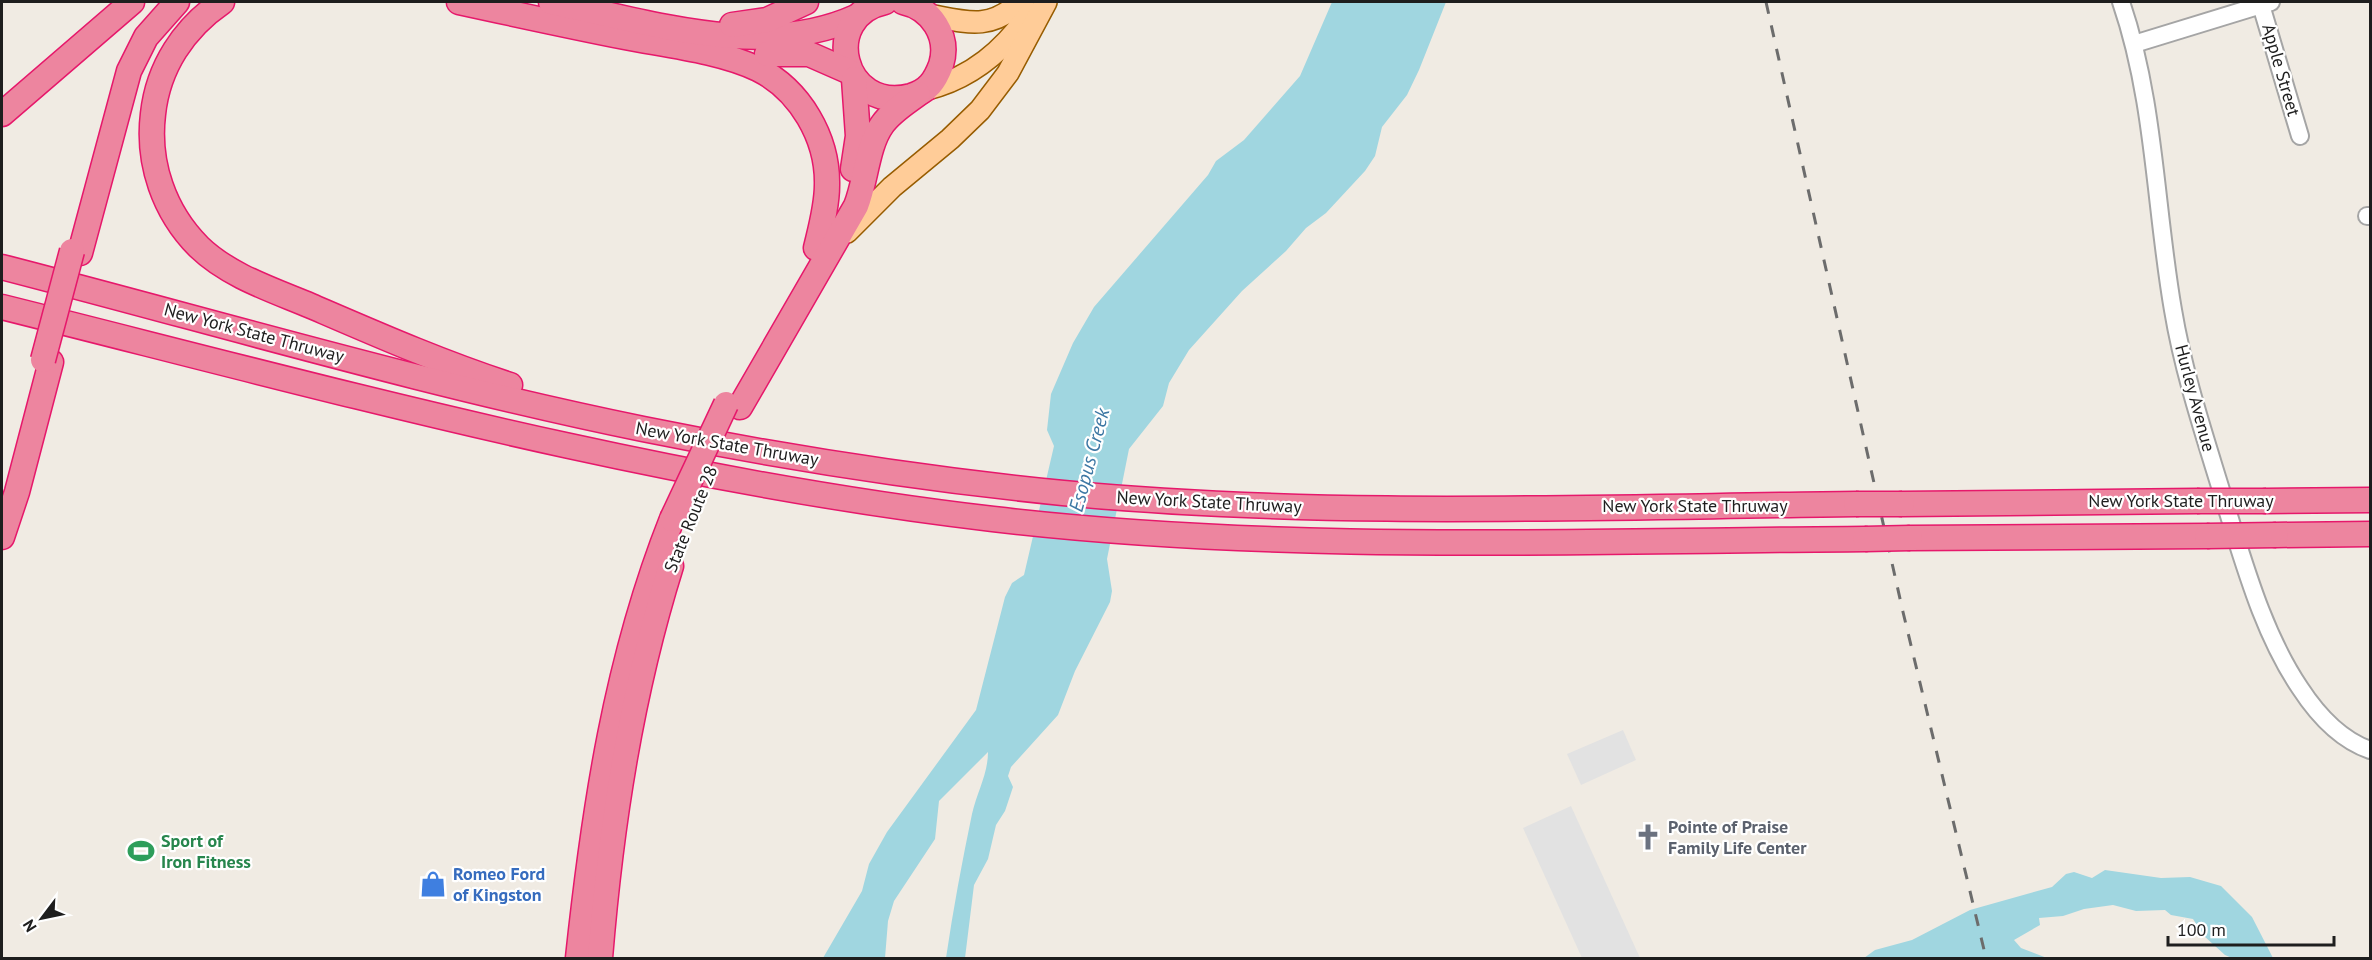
<svg xmlns="http://www.w3.org/2000/svg" width="2372" height="960" font-family="'PT Sans',sans-serif">
<style>
.parking{fill:#e2e2e2}
.water{fill:#a0d6e0}
.lines{fill:none;stroke-linecap:round;stroke-linejoin:round}
.minor-casing{stroke:#a5a5a5;stroke-width:20}
.major-casing{stroke:#975c00;stroke-width:24}
.highway-casing{stroke:#e6186b;stroke-width:27}
.minor{stroke:#fff;stroke-width:16}
.major{stroke:#ffcc98;stroke-width:21}
.highway{stroke:#ed859f;stroke-width:24}
.rail{stroke:#6c6c6c;stroke-width:3;stroke-dasharray:12 12;stroke-linecap:butt}
.highway-bridge-casing{stroke:#e6186b;stroke-width:27;stroke-linecap:butt}
.highway-bridge{stroke:#ed859f;stroke-width:24}
.labels{text-anchor:middle;stroke-width:4.5;stroke-linejoin:round;paint-order:stroke}
.street-label{font-size:18px;fill:#1e1e1e;stroke:#fff}
.worship-label{font-size:18px;font-weight:bold;fill:#5b616d;stroke:#fff;text-anchor:start}
.leisure-label{font-size:18px;font-weight:bold;fill:#27864d;stroke:#fff;text-anchor:start}
.shop-label{font-size:18px;font-weight:bold;fill:#366cbe;stroke:#fff;text-anchor:start}
.water-label{font-size:20px;font-style:italic;fill:#3e78a4;stroke:#fff}
</style>
<rect width="100%" height="100%" fill="#f0ebe3"/>
<!-- parking -->
<g class="parking">
<polygon points="1623,730 1636,760 1581,785 1567,754"/>
<polygon points="1571,806 1640,958 1582,958 1523,828"/>
</g>
<!-- water -->
<g class="water">
<path d="M1332,2H1446L1419,70L1407,95L1382,127L1375,156L1365,171L1326,213L1306,228L1286,251L1242,291L1189,350L1169,383L1163,406L1129,449L1107,559L1112,591L1110,602L1075,671L1058,715L1011,767L1008,776L1013,787L1005,811L996,825L988,859L974,885L965,958H946C953,910 962,862 972,814C977,792 988,774 988,752L939,801L935,839L894,901L888,921L885,958H823L862,891L869,864L887,832L976,710L1005,597L1012,583L1024,575L1054,446L1047,430L1051,394L1073,343L1094,307L1208,175L1216,161L1244,140L1300,76Z"/>
<polygon points="2105,870 2161,878 2190,877 2221,886 2252,917 2273,958 2232,958 2225,955 2204,936 2193,919 2171,915 2165,910 2136,911 2113,905 2084,909 2063,916 2039,918 2040,925 2014,940 2021,948 2047,958 1864,958 1875,950 1912,940 1970,910 2052,887 2066,874 2074,872 2092,878"/>
</g>
<g class="lines">
<!-- minor casing -->
<g class="minor-casing">
<g id="minor">
<path d="M2121,2C2155,101 2155,207 2173,310C2184,376 2206,440 2225,503C2245,566 2263,633 2300,688C2317,714 2341,740 2370,750"/>
<polyline points="2261,5 2300,136"/>
<polyline points="2134,44 2271,2"/>
<polyline points="2367,216 2370,216"/>
</g>
</g>
<!-- major casing -->
<g class="major-casing">
<g id="major">
<path d="M929,15C966,22 990,31 1020,2"/>
<path d="M927,89C972,78 1004,50 1030,13"/>
<polyline points="847,232 892,187 950,139 980,110 1008,73 1046,2"/>
</g>
</g>
<!-- highway casing -->
<g class="highway-casing">
<g id="highway">
<path d="M222,2C184,28 158,67 153,114C147,163 164,212 199,247C229,276 273,290 311,306C376,334 442,363 510,385"/>
<path d="M459,2C514,14 569,26 625,37C666,45 720,51 758,69C800,90 828,138 827,185C827,206 821,227 816,248"/>
<path d="M551,2C650,22 760,60 856,17"/>
<path d="M885,2C819,16 842,114 911,96C928,91 935,81 941,65C950,36 931,8 903,2"/>
<polyline points="732,25 767,20 806,2"/>
<polyline points="767,54 809,54 850,72"/>
<polyline points="2,114 132,2"/>
<polyline points="853,169 858,136 854,79"/>
<polyline points="80,253 129,71 146,37 177,2"/>
<path d="M2,267C215,322 427,385 643,429C781,457 922,479 1063,493C1326,518 1592,507 1856,504"/>
<path d="M2,307C330,389 656,480 993,519C1282,553 1574,541 1865,539"/>
<path d="M740,407L856,206C866,181 867,146 882,125C891,112 906,103 918,94"/>
<polyline points="2266,501 2370,500"/>
<polyline points="1902,504 2197,501"/>
<polyline points="2276,535 2370,534"/>
<polyline points="2,537 17,492 51,362"/>
<polyline points="1910,538 2207,536"/>
<path d="M578,958C594,808 616,660 672,519"/>
<path d="M600,958C611,824 631,694 671,566"/>
</g>
</g>
<!-- minor -->
<use href="#minor" class="minor"/>
<!-- major -->
<use href="#major" class="major"/>
<!-- highway -->
<use href="#highway" class="highway"/>
<!-- rail -->
<polyline class="rail" points="1766,2 1903,612 1986,958"/>
<!-- highway-bridge casing -->
<g class="highway-bridge-casing">
<g id="highway-bridge">
<polyline points="43,360 72,251"/>
<polyline points="2197,501 2266,501"/>
<polyline points="1856,504 1902,504"/>
<polyline points="672,519 726,404"/>
<polyline points="2207,536 2276,535"/>
<polyline points="1865,539 1910,538"/>
</g>
</g>
<!-- highway-bridge -->
<use href="#highway-bridge" class="highway-bridge"/>
</g>
<!-- icons -->
<defs>
<g id="church-bare" transform="scale(2.07)"><path d="M-1.2-6h2.4v3.5h3.3v2.4h-3.3V6h-2.4V-.1h-3.3v-2.4h3.3Z" fill="#6b7280" stroke="#fff" stroke-width="2.5" paint-order="stroke"/></g>
<g id="stadium-bare" transform="scale(2.07)"><path d="M0-5a6.5 5 0 1 0 0 10a6.5 5 0 1 0 0-10ZM-3.5-1.8h7v3.6h-7Z" fill="#2e9e5b" stroke="#fff" stroke-width="2.5" paint-order="stroke"/></g>
<g id="shop-bare" transform="scale(2.07)"><path d="M-5-2.5h2.3a2.7 3.5 0 0 1 5.4 0H5L5.5 6h-11ZM-1.5-2.5h3a1.5 2.3 0 0 0-3 0Z" fill="#3f7fe0" stroke="#fff" stroke-width="2.5" paint-order="stroke"/></g>
</defs>
<g fill-rule="evenodd">
<use href="#church-bare" x="1648" y="837"/>
<use href="#stadium-bare" x="141" y="851"/>
<use href="#shop-bare" x="433" y="884"/>
</g>
<g class="labels">
<!-- street labels -->
<g class="street-label">
<text transform="translate(2281 70) rotate(74)" y="6">Apple Street</text>
<text transform="translate(254 333) rotate(15)" y="6">New York State Thruway</text>
<text transform="translate(2195 398) rotate(75)" y="6">Hurley Avenue</text>
<text transform="translate(727 444) rotate(10)" y="6">New York State Thruway</text>
<text x="2181" y="507">New York State Thruway</text>
<text transform="translate(1209 502) rotate(3)" y="6">New York State Thruway</text>
<text x="1695" y="512">New York State Thruway</text>
<text transform="translate(691 519) rotate(-68)" y="6">State Route 28</text>
</g>
<!-- worship labels -->
<g class="worship-label">
<text x="1668" y="833">Pointe of Praise<tspan x="1668" dy="21">Family Life Center</tspan></text>
</g>
<!-- leisure labels -->
<g class="leisure-label">
<text x="161" y="847">Sport of<tspan x="161" dy="21">Iron Fitness</tspan></text>
</g>
<!-- shop labels -->
<g class="shop-label">
<text x="453" y="880">Romeo Ford<tspan x="453" dy="21">of Kingston</tspan></text>
</g>
<!-- water labels -->
<g class="water-label">
<text transform="translate(1089 460) rotate(-75)" y="7">Esopus Creek</text>
</g>
</g>
<!-- border -->
<rect width="2372" height="960" fill="none" stroke="#1e1e1e" stroke-width="6"/>
<!-- north arrow -->
<g transform="translate(42 918) rotate(238)" stroke="#ffffff" stroke-width="4.5" paint-order="stroke">
<path d="M0-4.5L10 22L0 15L-10 22Z" fill="#1e1e1e"/>
<text y="-9" font-size="16" font-weight="bold" text-anchor="middle" fill="#1e1e1e">N</text>
</g>
<!-- scale -->
<path d="M2168 936v9h166v-9" fill="none" stroke="#1e1e1e" stroke-width="3"/>
<text x="2177" y="936" font-size="18" fill="#1e1e1e" stroke="#ffffff" stroke-width="4.5" paint-order="stroke">100 m</text>
</svg>
